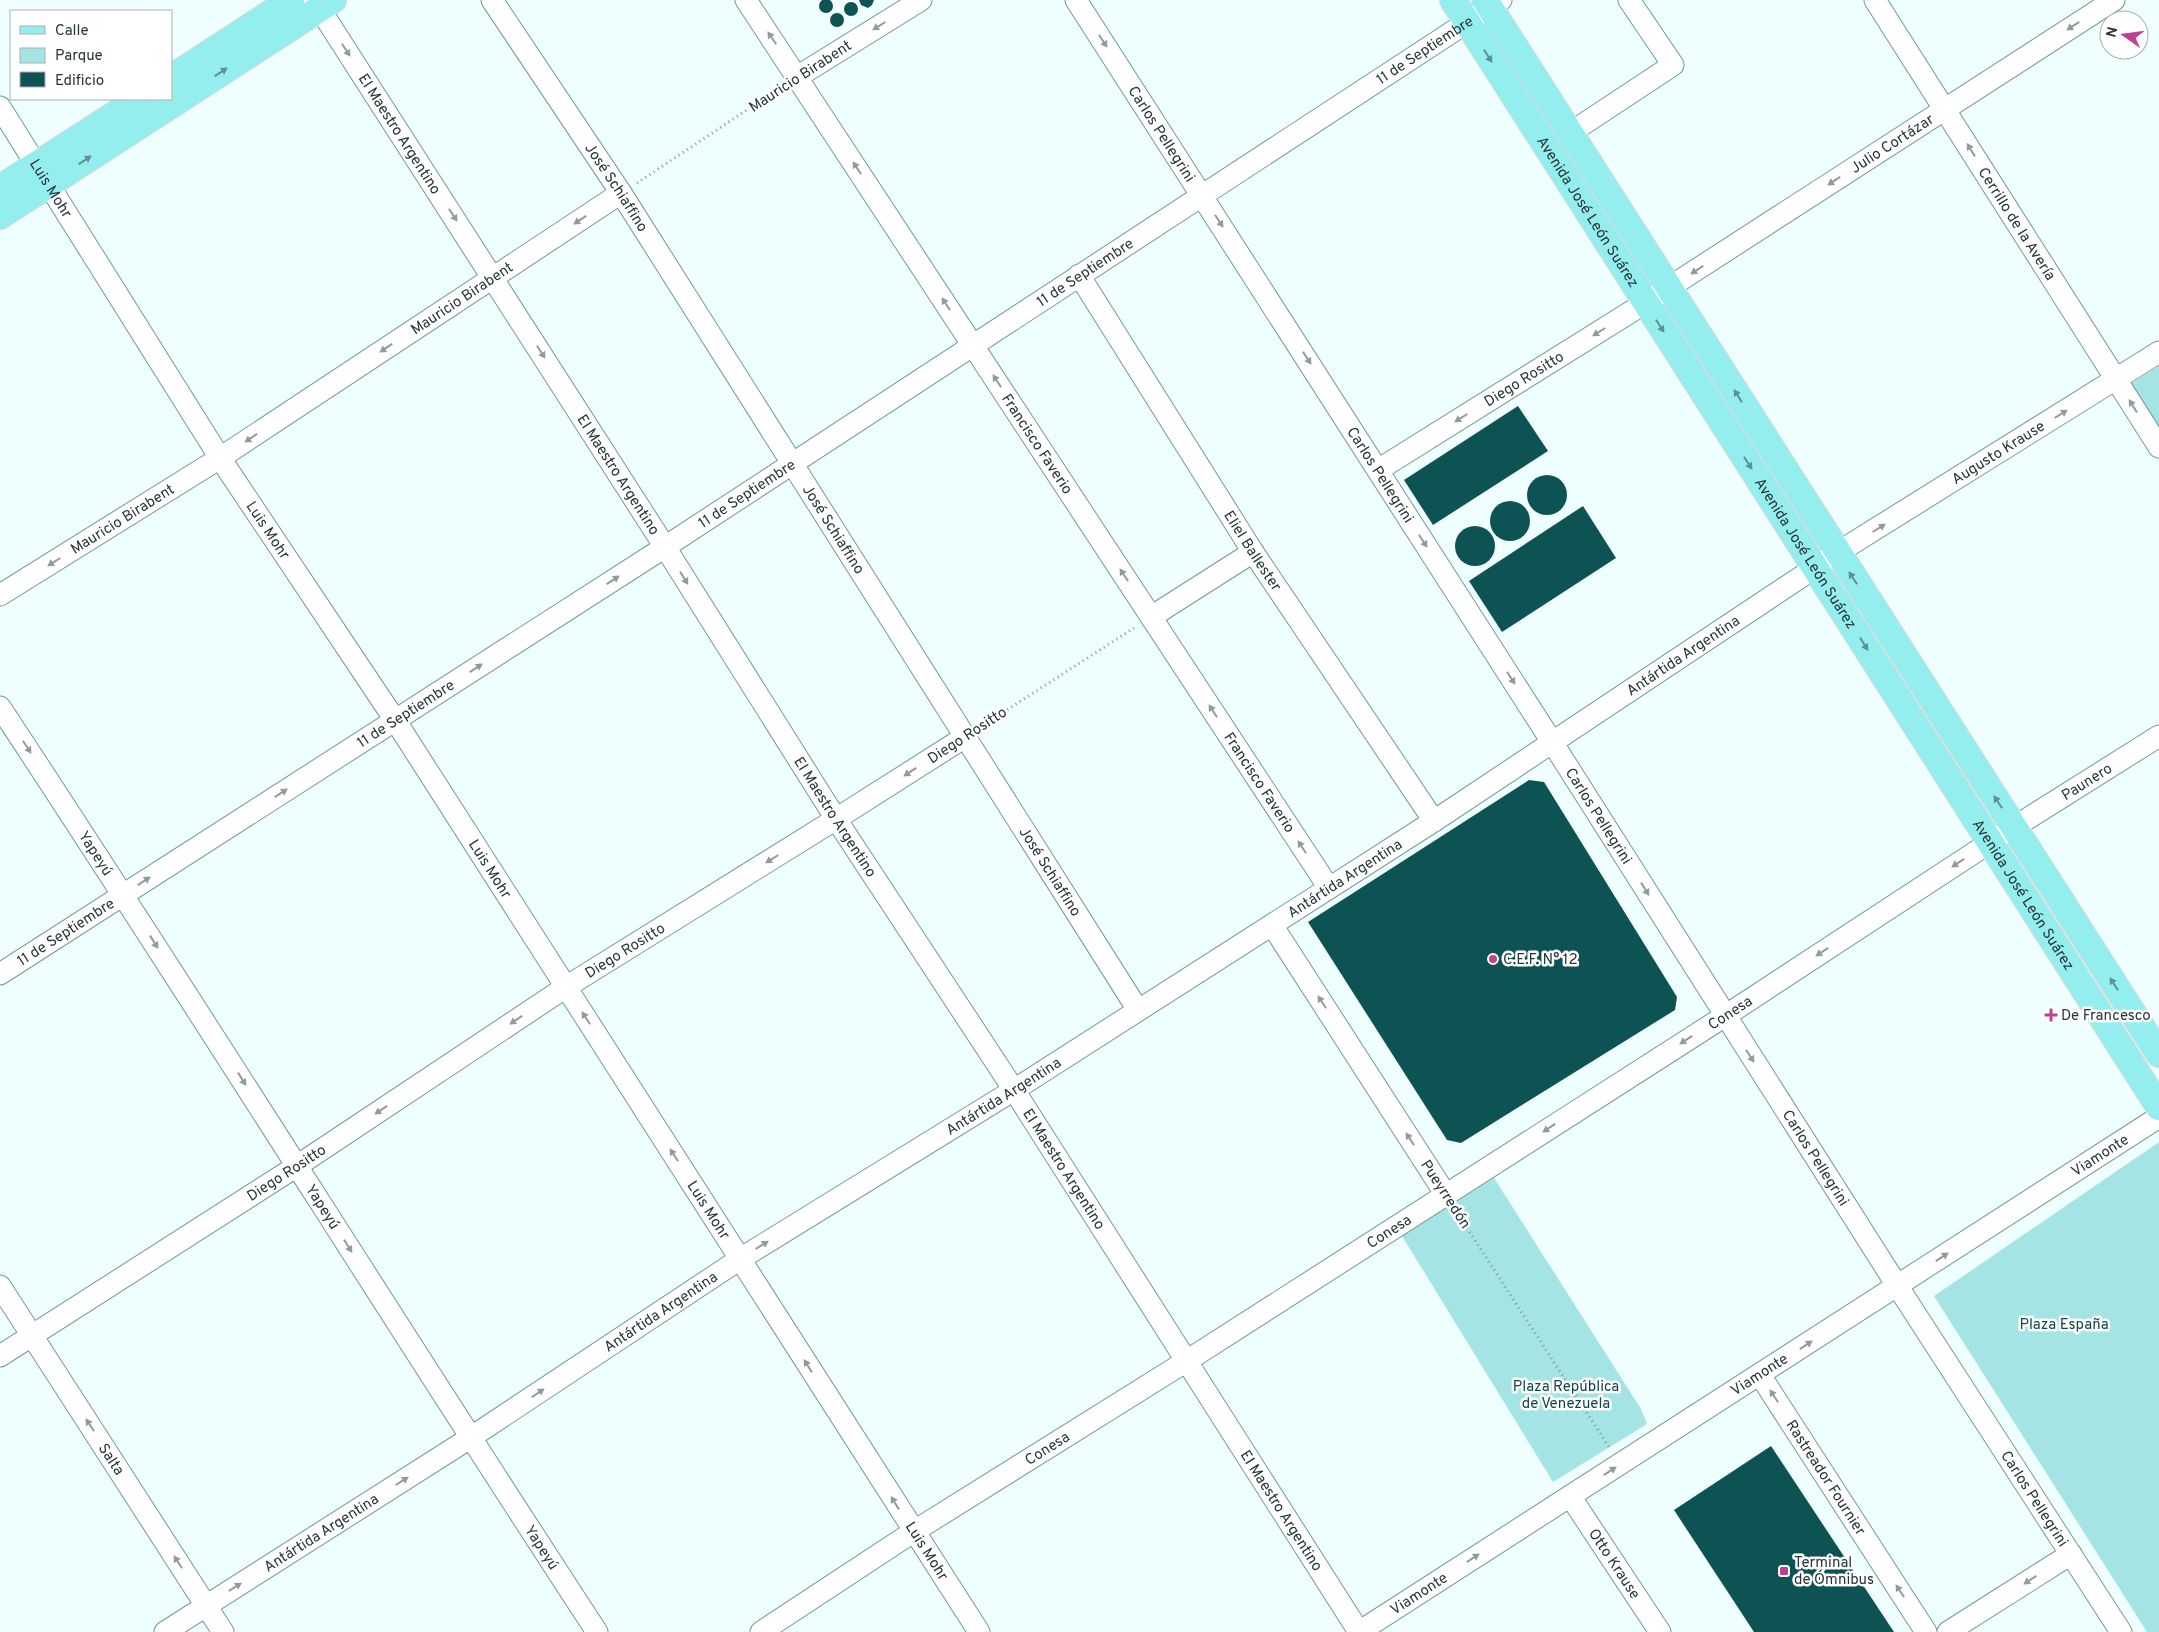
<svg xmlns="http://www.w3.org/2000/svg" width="2159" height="1632" font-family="Overpass,sans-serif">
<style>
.green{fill:#a4e4e4}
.building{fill:#0e5353}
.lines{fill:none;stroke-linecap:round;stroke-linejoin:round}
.minor-casing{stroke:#759999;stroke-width:23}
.major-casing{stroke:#d8dbdb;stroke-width:28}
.path{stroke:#889797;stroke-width:3;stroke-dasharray:1 4;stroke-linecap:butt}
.minor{stroke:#fff;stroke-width:21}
.major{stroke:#94eeee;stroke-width:26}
.oneway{fill:#939a9a}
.oneway2{fill:#5e9292}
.poi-dot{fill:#bf4291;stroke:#fff;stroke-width:2}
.labels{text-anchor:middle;stroke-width:5;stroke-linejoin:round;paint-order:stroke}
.street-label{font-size:15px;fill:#273636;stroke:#fff}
.poi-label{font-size:15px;fill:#273636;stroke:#fff;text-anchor:start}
.park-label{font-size:15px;fill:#104646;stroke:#fff}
</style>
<rect width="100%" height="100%" fill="#effefe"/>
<!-- green -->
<g class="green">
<polygon points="2159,366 2159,430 2130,384"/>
<polygon points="2159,1142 2159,1632 2147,1632 1934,1296"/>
<polygon points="1494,1178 1641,1409 1647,1424 1553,1482 1402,1236"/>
</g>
<!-- building -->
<g class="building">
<circle cx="826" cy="6" r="7"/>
<polygon points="859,0 874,0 872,5 868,8 861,5"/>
<circle cx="851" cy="9" r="7"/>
<circle cx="837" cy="20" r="7"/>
<polygon points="1518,406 1548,451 1433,525 1404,480"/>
<circle cx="1547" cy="495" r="20"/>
<circle cx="1510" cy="521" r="20"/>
<polygon points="1583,506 1616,558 1502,632 1469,581"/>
<circle cx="1475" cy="546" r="20"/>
<polygon points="1529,780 1544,782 1677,997 1675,1010 1461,1143 1447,1140 1308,922"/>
<polygon points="1771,1446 1894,1632 1754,1632 1674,1510"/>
</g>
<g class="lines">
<!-- minor casing -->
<g class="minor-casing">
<g id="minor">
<path id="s1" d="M314,0L665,547L836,819L1014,1090L1359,1632"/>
<path id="s2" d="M492,0L621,193L1138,1010"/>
<path id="s3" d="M746,0L1329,888"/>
<path id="s4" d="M1076,0L1552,742L1898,1287L2121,1632"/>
<path id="s5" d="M1875,0L2159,447"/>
<polyline points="797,77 921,0"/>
<path id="s6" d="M0,107L220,458L395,720L979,1632"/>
<polyline points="1570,133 1673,65 1629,0"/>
<path id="s7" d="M1079,275L1253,552L1434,821"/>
<path id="s8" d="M1378,470L1645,303L2114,0"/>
<path id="s9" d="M0,595L220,458L621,193"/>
<polyline points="1151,617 1253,552"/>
<path id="s10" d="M0,707C202,1013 396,1325 597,1632"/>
<polyline points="1272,925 1446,1195"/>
<path id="s11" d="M0,974L665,547L1501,0"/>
<path id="s12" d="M0,1286L223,1632"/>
<path id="s13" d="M0,1356L297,1166L566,987L836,819L965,737"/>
<path id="s14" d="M1760,1375L1926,1632"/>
<path id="s15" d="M1570,1496L1660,1632"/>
<path id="s16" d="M165,1632L470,1438L740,1259L1014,1090L1434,821L1837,553L2159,352"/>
<path id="s17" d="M761,1632L913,1532L1185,1362L1725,1016L1989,843L2159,736"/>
<path id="s18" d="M1359,1632L2159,1117"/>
<polyline points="1948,1632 2071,1554"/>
</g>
</g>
<!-- major casing -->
<g class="major-casing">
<g id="major">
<path id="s19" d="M1453,0L2159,1107"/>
<polyline points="1485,0 2159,1054"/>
<polyline points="171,78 291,0"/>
<polyline points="0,188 139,99"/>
<polyline points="0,216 333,0"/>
</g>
</g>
<!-- path -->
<g class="path">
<polyline points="637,183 780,88"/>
<polyline points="982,726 1134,628"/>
<polyline points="1456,1211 1609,1447"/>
</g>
<!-- minor -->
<use href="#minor" class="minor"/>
<!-- major -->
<use href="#major" class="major"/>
</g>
<!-- one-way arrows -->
<defs><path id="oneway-solid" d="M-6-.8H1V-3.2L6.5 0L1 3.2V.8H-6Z" transform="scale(1.25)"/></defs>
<g class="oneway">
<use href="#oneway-solid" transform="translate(879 26) rotate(148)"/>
<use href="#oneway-solid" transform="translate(2073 26) rotate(147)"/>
<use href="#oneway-solid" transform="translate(772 38) rotate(-124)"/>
<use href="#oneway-solid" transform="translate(1103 41) rotate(57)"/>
<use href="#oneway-solid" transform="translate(346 50) rotate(57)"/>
<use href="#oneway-solid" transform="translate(1971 150) rotate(-122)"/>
<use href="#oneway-solid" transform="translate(857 168) rotate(-123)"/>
<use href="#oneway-solid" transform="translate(1834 181) rotate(147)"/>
<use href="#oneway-solid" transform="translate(453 215) rotate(57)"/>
<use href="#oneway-solid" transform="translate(580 220) rotate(147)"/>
<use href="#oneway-solid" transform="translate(1219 221) rotate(57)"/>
<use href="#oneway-solid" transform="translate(1697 270) rotate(147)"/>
<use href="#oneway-solid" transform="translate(946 304) rotate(-123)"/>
<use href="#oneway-solid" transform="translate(1599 332) rotate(148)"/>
<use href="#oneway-solid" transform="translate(386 348) rotate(146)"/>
<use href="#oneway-solid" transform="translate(541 352) rotate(57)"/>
<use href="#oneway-solid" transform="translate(1307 358) rotate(57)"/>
<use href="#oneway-solid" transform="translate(997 381) rotate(-123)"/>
<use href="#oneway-solid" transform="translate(2133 406) rotate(-122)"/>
<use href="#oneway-solid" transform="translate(2061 414) rotate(-32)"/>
<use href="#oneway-solid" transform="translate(1461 418) rotate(148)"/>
<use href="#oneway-solid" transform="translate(251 438) rotate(146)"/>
<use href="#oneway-solid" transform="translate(1879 528) rotate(-32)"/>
<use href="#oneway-solid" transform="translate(1423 541) rotate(57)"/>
<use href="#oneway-solid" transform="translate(54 562) rotate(148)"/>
<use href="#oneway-solid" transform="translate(1124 575) rotate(-123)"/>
<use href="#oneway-solid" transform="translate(684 578) rotate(58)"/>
<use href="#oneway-solid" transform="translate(613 580) rotate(-33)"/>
<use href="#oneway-solid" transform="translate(476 668) rotate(-33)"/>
<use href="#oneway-solid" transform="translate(1511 678) rotate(57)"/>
<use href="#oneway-solid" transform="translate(1213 711) rotate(-123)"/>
<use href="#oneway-solid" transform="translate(27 747) rotate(57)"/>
<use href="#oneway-solid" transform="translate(910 772) rotate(147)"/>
<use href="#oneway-solid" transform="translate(281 793) rotate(-33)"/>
<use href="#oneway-solid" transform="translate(1302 847) rotate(-123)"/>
<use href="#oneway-solid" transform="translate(772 859) rotate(148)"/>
<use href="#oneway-solid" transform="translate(1958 863) rotate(147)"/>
<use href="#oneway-solid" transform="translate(144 881) rotate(-33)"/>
<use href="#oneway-solid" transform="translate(1645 889) rotate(58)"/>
<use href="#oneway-solid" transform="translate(154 942) rotate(58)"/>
<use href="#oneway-solid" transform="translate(1822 952) rotate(147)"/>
<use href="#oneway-solid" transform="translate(1322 1002) rotate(-123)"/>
<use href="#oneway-solid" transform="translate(586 1018) rotate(-123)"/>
<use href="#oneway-solid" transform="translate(516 1020) rotate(146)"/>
<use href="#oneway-solid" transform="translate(1686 1040) rotate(147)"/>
<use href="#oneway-solid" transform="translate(1750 1056) rotate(57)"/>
<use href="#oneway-solid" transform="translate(242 1079) rotate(58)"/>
<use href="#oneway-solid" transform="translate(381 1110) rotate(146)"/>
<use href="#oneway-solid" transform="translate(1549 1128) rotate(147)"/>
<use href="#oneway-solid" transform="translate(1410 1139) rotate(-123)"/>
<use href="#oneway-solid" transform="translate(674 1155) rotate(-123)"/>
<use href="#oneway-solid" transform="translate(762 1245) rotate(-32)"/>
<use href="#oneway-solid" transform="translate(348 1246) rotate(58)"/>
<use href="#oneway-solid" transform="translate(1942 1257) rotate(-33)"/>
<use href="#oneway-solid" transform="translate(1806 1345) rotate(-33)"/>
<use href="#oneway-solid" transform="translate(808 1366) rotate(-122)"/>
<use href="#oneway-solid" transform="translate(538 1393) rotate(-34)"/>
<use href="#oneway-solid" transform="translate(1774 1396) rotate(-123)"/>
<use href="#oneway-solid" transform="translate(90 1425) rotate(-123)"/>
<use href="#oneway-solid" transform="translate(1610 1471) rotate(-33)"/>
<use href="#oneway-solid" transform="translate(402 1481) rotate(-32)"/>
<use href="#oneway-solid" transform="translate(895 1503) rotate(-122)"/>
<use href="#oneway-solid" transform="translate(1473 1558) rotate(-33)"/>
<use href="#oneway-solid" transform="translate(178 1562) rotate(-123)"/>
<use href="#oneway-solid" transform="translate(2030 1580) rotate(147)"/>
<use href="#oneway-solid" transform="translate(235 1587) rotate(-32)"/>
<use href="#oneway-solid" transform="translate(1900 1591) rotate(-123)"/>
</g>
<g class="oneway2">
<use href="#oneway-solid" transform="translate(1488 56) rotate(58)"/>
<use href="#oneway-solid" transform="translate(221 72) rotate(-33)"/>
<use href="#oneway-solid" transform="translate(85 160) rotate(-33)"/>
<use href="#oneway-solid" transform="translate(1660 326) rotate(57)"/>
<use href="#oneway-solid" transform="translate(1738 396) rotate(-122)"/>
<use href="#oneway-solid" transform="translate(1748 463) rotate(57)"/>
<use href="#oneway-solid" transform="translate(1853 578) rotate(-123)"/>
<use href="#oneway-solid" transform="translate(1864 644) rotate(58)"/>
<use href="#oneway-solid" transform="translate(1998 802) rotate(-123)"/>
<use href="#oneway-solid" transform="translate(2114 984) rotate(-123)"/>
</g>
<!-- markers -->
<g class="poi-dot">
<circle cx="1493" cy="959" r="5"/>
<path d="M2048.5 1007.5h5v5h5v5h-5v5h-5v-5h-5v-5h5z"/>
<rect x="1779" y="1566" width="10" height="10" rx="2.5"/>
</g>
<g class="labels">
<!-- street labels -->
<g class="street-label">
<text dy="5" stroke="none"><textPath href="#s11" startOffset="1698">11 de Septiembre</textPath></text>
<text transform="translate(800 76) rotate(-33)" y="5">Mauricio Birabent</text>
<text dy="5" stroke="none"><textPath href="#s4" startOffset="159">Carlos Pellegrini</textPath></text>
<text dy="5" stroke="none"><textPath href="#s1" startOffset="159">El Maestro Argentino</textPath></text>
<text dy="5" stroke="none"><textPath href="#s8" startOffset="609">Julio Cortázar</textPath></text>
<text dy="5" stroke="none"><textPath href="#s2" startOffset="225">José Schiaffino</textPath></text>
<text dy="5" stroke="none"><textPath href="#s6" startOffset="96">Luis Mohr</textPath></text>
<text dy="5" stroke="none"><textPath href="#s19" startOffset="251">Avenida José León Suárez</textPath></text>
<text dy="5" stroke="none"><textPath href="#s5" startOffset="265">Cerrillo de la Avería</textPath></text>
<text dy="5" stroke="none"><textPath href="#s11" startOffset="1292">11 de Septiembre</textPath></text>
<text dy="5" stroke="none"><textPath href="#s9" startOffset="549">Mauricio Birabent</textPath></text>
<text dy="5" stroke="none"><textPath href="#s8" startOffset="172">Diego Rositto</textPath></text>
<text dy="5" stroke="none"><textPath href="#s3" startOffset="531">Francisco Faverio</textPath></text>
<text dy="5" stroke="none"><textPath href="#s16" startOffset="2180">Augusto Krause</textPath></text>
<text dy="5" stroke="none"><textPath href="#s1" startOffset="564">El Maestro Argentino</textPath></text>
<text dy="5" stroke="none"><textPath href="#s4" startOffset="564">Carlos Pellegrini</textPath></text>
<text dy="5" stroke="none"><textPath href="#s11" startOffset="888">11 de Septiembre</textPath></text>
<text dy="5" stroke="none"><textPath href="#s9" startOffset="144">Mauricio Birabent</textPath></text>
<text dy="5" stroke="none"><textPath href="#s2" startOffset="630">José Schiaffino</textPath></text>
<text dy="5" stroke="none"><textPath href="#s6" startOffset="501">Luis Mohr</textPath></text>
<text dy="5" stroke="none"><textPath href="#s7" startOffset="326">Eliel Ballester</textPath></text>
<text dy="5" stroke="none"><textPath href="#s19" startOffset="656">Avenida José León Suárez</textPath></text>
<text dy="5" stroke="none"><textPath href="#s16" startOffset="1805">Antártida Argentina</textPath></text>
<text dy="5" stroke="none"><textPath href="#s11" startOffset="482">11 de Septiembre</textPath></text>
<text transform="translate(967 735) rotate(-33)" y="5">Diego Rositto</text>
<text dy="5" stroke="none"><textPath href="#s3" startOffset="936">Francisco Faverio</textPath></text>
<text dy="5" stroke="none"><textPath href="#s17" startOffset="1575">Paunero</textPath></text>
<text dy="5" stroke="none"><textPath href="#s4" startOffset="969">Carlos Pellegrini</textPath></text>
<text dy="5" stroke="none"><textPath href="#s1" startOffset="969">El Maestro Argentino</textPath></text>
<text dy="5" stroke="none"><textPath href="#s10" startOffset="175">Yapeyú</textPath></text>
<text dy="5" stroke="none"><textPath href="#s6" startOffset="906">Luis Mohr</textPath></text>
<text dy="5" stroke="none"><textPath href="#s2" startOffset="1035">José Schiaffino</textPath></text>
<text dy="5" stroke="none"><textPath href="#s16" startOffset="1400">Antártida Argentina</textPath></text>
<text dy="5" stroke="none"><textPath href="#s19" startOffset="1061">Avenida José León Suárez</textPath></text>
<text dy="5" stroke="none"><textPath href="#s11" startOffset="78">11 de Septiembre</textPath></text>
<text dy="5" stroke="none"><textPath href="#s13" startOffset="745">Diego Rositto</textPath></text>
<text dy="5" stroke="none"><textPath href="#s17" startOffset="1150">Conesa</textPath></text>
<text dy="5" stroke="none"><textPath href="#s16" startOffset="995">Antártida Argentina</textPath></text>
<text dy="5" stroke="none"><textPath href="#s18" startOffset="881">Viamonte</textPath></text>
<text dy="5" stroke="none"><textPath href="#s4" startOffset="1374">Carlos Pellegrini</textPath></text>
<text dy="5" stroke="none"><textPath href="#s1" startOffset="1389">El Maestro Argentino</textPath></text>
<text dy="5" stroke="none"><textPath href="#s13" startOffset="340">Diego Rositto</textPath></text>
<text transform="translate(1446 1194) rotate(57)" y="5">Pueyrredón</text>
<text dy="5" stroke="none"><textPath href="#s10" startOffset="595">Yapeyú</textPath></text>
<text dy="5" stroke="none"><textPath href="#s6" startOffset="1311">Luis Mohr</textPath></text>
<text dy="5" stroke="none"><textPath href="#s17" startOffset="745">Conesa</textPath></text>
<text dy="5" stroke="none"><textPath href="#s16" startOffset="590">Antártida Argentina</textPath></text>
<text dy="5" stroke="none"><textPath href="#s18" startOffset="476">Viamonte</textPath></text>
<text dy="5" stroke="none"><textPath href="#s17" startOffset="340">Conesa</textPath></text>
<text dy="5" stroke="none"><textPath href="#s12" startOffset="206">Salta</textPath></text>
<text dy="5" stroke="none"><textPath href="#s14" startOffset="122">Rastreador Fournier</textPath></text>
<text dy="5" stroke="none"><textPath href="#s4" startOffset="1779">Carlos Pellegrini</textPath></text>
<text dy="5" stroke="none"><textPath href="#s1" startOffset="1794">El Maestro Argentino</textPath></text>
<text dy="5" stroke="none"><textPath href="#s16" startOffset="185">Antártida Argentina</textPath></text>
<text dy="5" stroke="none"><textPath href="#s10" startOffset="1000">Yapeyú</textPath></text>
<text dy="5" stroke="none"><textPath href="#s6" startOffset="1716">Luis Mohr</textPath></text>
<text dy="5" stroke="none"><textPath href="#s15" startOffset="81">Otto Krause</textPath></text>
<text dy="5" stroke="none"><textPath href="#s18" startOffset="71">Viamonte</textPath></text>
</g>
<!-- poi labels -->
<g class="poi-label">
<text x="1503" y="964">C.E.F. N° 12</text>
<text x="2061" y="1020">De Francesco</text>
<text x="1794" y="1567">Terminal<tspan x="1794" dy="17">de Ómnibus</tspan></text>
</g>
<!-- park labels -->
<g class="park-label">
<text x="2064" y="1329">Plaza España</text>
<text x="1566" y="1391">Plaza República<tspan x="1566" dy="17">de Venezuela</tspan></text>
</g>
</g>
<!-- legend -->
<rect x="10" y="10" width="162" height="90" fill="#ffffff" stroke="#a9afaf"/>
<rect x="20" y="26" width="25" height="8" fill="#94eeee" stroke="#a9afaf"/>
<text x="55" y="35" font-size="15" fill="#273636">Calle</text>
<rect x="20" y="48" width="25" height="15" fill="#a4e4e4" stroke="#a9afaf"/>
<text x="55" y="60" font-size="15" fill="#273636">Parque</text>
<rect x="20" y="72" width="25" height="15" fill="#0e5353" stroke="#a9afaf"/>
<text x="55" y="85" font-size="15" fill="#273636">Edificio</text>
<!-- north arrow -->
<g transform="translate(2124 35) rotate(284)"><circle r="24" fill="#ffffff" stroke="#a9afaf"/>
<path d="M0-4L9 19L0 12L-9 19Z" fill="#bf4291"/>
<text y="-8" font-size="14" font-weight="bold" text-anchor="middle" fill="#273636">N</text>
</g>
</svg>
